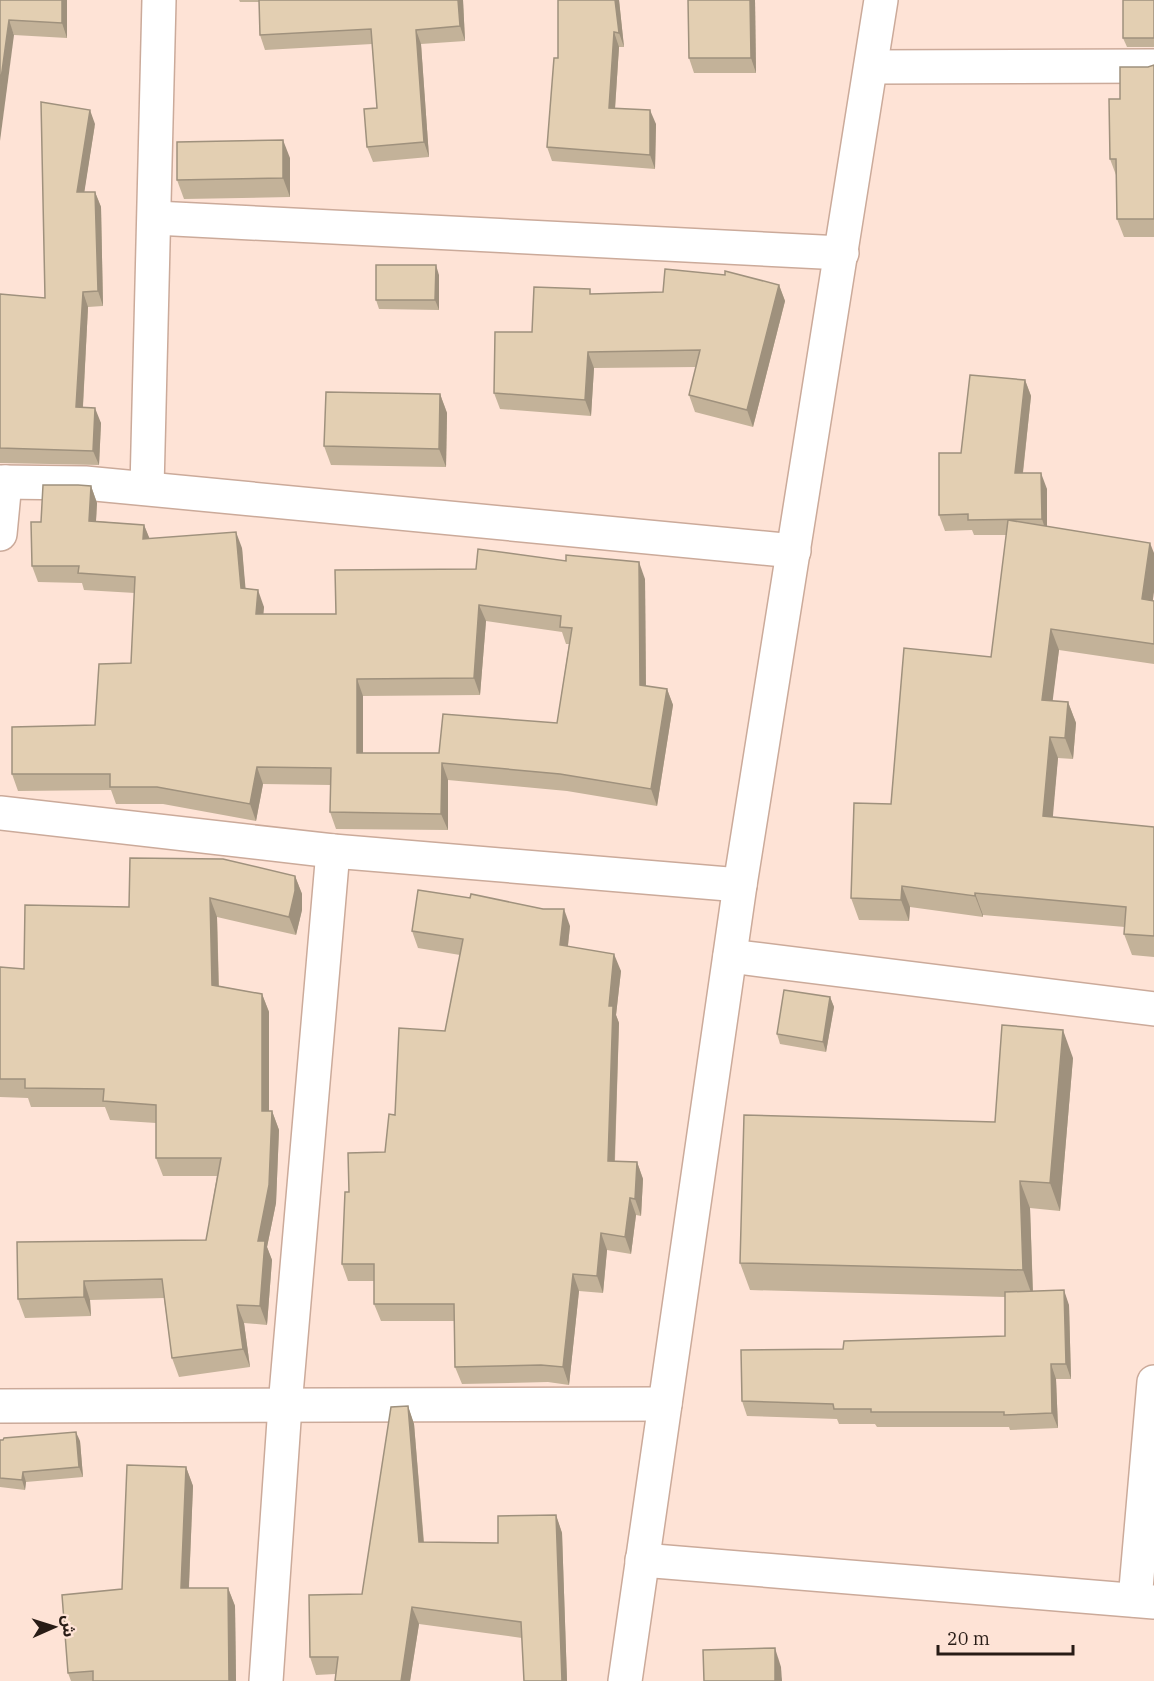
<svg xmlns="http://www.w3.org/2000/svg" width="1154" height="1681" font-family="'IBM Plex Serif','Noto Sans Arabic',serif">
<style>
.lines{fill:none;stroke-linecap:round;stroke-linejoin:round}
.minor-casing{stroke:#cbaa9a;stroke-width:36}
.minor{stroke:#fff;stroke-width:33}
.wall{fill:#c3b299;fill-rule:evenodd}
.shaded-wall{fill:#9f917d}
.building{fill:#e3cfb2;stroke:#9f917d;stroke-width:1.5;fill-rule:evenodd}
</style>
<rect width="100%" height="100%" fill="#fee3d6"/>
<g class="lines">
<!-- minor casing -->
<g class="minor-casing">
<g id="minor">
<polyline points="871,67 1154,66"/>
<polyline points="155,218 842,253"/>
<polyline points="0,482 85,483 794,551"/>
<polyline points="147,488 159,0"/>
<polyline points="0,534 5,482"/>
<polyline points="0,813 333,851 740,885"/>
<polyline points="730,956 1154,1009"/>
<polyline points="0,1406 665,1404"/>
<polyline points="642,1560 1154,1602"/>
<polyline points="1135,1600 1154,1382"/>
<polyline points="266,1681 285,1406 333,851"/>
<polyline points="625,1681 740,885 881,0"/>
</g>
</g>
<!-- minor -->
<use href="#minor" class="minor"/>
</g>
<!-- wall -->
<g class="wall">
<polygon points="0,0 67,0 67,38 14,35"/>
<polygon points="239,0 463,0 465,41 421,44 429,157 373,162 367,147 377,108 372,44 265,50 260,35 259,2 240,2"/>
<polygon points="558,0 619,0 624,47 619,47 615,109 656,124 655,169 552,161 547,147 558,58"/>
<polygon points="688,0 755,0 756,73 694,73 689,58"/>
<polygon points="1154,0 1154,47 1127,47 1123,38"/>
<polygon points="1154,65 1154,237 1124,237 1117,219 1116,175 1110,159 1120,99 1148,67"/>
<polygon points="95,124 84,192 95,192 101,207 103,306 88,307 83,407 101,423 99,465 0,463 0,294 45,298"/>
<polygon points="290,158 290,197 184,199 177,180"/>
<polygon points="439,275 439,310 379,309 376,300"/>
<polygon points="779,285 785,301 753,427 695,412 689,395 696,367 594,368 591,416 500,409 494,393 532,332 592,294 663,292"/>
<polygon points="1025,380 1031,396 1023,473 1047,489 1047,526 1154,601 1154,664 1059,650 1052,701 1068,702 1076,723 1073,759 1058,758 1052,817 1154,827 1154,957 1132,955 1124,934 1125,927 983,915 983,917 910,907 909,921 859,920 851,898 891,804 991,657 1007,535 974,535 972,530 945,531 939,515 961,453"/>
<polygon points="440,394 447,413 446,467 331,465 324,446"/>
<path d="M91,486L97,503L96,521L144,525L149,538L242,548L245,589L264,607L263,614H336L645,579L646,686L667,689L673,705L657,806L567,791L448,780V830L336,829L330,812L331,785L263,784L256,821L163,804H116L111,790L18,791L12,774L95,725L131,663L135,593L84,590L82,583L38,582L32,566L41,522ZM486,621L562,632L566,644H569L557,723L439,753H363V696L480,695Z"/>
<polygon points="295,876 302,894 302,910 296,935 217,917 219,986 262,994 269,1012 269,1111 272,1111 279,1130 276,1203 267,1247 272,1260 267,1325 244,1323 250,1367 179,1377 172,1358 164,1298 90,1300 91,1316 25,1318 18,1299 206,1240 217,1176 163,1176 156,1158 156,1123 110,1120 105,1107 31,1107 28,1098 0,1097 0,967 24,969 129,907"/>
<polygon points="570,926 568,946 621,971 616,1015 619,1023 615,1161 637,1162 643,1179 641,1216 636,1215 631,1254 607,1250 603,1293 579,1291 569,1385 548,1382 462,1384 455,1367 454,1321 381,1321 374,1304 374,1281 348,1281 342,1264 349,1192 385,1152 395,1115 445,1031 460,955 418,948 412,931"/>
<polygon points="830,997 834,1007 826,1052 780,1044 777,1034"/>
<polygon points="1073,1058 1060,1211 1030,1208 1033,1291 1069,1305 1071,1379 1056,1379 1058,1428 1010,1430 1009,1427 877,1427 875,1424 839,1424 837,1419 747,1416 742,1401 843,1349 1005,1336 1005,1297 750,1290 740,1263 995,1122"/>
<polygon points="408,1406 414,1424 424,1542 498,1543 556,1515 562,1533 567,1681 524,1681 522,1638 419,1624 410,1681 335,1681 335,1674 316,1675 310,1657 362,1594"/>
<polygon points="0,1440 80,1441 83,1477 26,1482 25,1490 0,1487"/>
<polygon points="186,1467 193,1486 189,1588 228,1588 235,1606 236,1681 71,1681 68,1673 122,1589"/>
</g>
<!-- shaded-wall -->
<g class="shaded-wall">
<polygon points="62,0 67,0 67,38 62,23"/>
<polygon points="458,0 463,0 465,41 460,26"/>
<polygon points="615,0 619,0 624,47 619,33"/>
<polygon points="750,0 755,0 756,73 751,58"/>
<polygon points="9,20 14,35 0,141 0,86"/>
<polygon points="416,30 421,44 429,157 424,142"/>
<polygon points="614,32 619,47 614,123 609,108"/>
<polygon points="90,110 95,124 82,207 77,192"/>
<polygon points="650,110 656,124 655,169 650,155"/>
<polygon points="283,140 290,158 290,197 283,178"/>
<polygon points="95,192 101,207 103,306 98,291"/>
<polygon points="436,265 439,275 439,310 435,300"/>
<polygon points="779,285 785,301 753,427 747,410"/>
<polygon points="83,292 88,307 82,422 76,407"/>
<polygon points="588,352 594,368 591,416 585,400"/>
<polygon points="1025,380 1031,396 1021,489 1015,473"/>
<polygon points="440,394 447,413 446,467 439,449"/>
<polygon points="95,408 101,423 99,465 93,451"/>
<polygon points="1041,473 1047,489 1047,535 1042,519"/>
<polygon points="91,486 97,503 95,537 89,521"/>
<polygon points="144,525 151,542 143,539"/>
<polygon points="236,532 242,548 247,605 241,588"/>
<polygon points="1150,543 1154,553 1154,592 1150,620 1142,599"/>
<polygon points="639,562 645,579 646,701 640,685"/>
<polygon points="258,590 264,607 262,630 256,614"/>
<polygon points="479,605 486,621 480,695 474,678"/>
<polygon points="1051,629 1059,650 1050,722 1042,700"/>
<polygon points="357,679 363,696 363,770 357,753"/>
<polygon points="667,689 673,705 657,806 651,789"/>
<polygon points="1068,702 1076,723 1073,759 1065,738"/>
<polygon points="1050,737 1058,758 1051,838 1043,816"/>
<polygon points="442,763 448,780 448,830 441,814"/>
<polygon points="257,767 263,784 256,821 250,804"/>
<polygon points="295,876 302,894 302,910 296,935 289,917"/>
<polygon points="902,886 910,907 909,921 901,900"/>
<polygon points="975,893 983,915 983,917 975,896"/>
<polygon points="210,898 217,917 219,1004 212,985"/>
<polygon points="564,909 570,926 566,962 560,945"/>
<polygon points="614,954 621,971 616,1015 619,1023 614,1178 608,1161 609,1006"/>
<polygon points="262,994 269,1012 269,1130 262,1111"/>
<polygon points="830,997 834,1007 826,1052 823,1042"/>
<polygon points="1063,1030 1073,1058 1060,1211 1050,1183"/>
<polygon points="272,1111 279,1130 276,1203 267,1247 272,1260 267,1325 260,1306 258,1241"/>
<polygon points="637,1162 643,1179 641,1216 635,1199"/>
<polygon points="1020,1181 1030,1208 1033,1298 1023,1270"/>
<polygon points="630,1198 636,1215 631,1254 625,1237"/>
<polygon points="601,1233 607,1250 603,1293 597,1276"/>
<polygon points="573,1274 579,1291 569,1385 563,1367"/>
<polygon points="84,1281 90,1300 91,1316 84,1297"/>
<polygon points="1064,1290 1069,1305 1071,1379 1066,1364"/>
<polygon points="237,1305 244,1323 250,1367 243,1349"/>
<polygon points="1051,1364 1056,1379 1058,1428 1052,1413"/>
<polygon points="408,1406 414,1424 425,1559 419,1542"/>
<polygon points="76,1432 80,1441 83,1477 79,1467"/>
<polygon points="186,1467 193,1486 188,1607 181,1588"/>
<polygon points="23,1472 26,1482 25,1490 22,1480"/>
<polygon points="556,1515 562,1533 567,1681 562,1681"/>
<polygon points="228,1588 235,1606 236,1681 229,1681"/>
<polygon points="412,1607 419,1624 410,1681 401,1681"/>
<polygon points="775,1648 781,1667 782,1681 775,1681"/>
</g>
<!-- building -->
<g class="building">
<polygon points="0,0 62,0 62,23 9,20 0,86"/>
<polygon points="259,0 458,0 460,26 416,30 424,142 367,147 364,109 377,108 371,29 260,35"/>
<polygon points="558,0 615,0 619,33 614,32 609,108 650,110 650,155 547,147 554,58 558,58"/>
<polygon points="688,0 750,0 751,58 689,58"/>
<rect x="1123" y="0" width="31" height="38"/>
<polygon points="1154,65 1154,219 1117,219 1116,159 1110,159 1109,99 1120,99 1120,67 1148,67"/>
<polygon points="41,102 90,110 77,192 95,192 98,291 83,292 76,407 95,408 93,451 0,448 0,294 45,298"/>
<polygon points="283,140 283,178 177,180 177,142"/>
<polygon points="376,265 436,265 435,300 376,300"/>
<polygon points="665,269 725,275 725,271 779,285 747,410 689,395 700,350 588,352 585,400 494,393 495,332 532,332 534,287 590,289 590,294 663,292"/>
<polygon points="970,375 1025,380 1015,473 1041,473 1042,519 968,520 968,514 939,515 939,453 961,453"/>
<polygon points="326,392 440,394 439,449 324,446"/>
<path d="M43,485H78L91,486L89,521L144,525L143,539L236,532L241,588L258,590L256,614H336L335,570L476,569L478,549L566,561V555L639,562L640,685L667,689L651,789L560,774L442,763L441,814L330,812L331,768L257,767L250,804L157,787H110V774H12V727L95,725L99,664L131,663L135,577L78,573L79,566H32L31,522H41ZM479,605L561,616L560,627L572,628L557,723L443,714L439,753H357V679L474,678Z"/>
<polygon points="1008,520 1150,543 1142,599 1154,601 1154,644 1051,629 1042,700 1068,702 1065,738 1050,737 1043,816 1154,827 1154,936 1124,934 1126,907 975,893 975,896 902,886 901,900 851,898 854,803 891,804 904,648 991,657"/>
<polygon points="130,858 223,859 295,876 295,891 289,917 210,898 212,985 262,994 262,1111 272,1111 269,1185 258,1241 265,1241 260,1306 237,1305 243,1349 172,1358 162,1279 84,1281 84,1297 18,1299 17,1242 206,1240 221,1158 156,1158 156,1105 103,1101 104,1089 25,1088 25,1079 0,1079 0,967 24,969 25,905 129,907"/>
<polygon points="418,890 470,898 471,894 543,909 564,909 560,945 614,954 609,1006 613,1006 608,1161 637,1162 635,1199 630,1198 625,1237 601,1233 597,1276 573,1274 563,1367 541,1365 455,1367 454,1304 374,1304 374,1264 342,1264 345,1192 349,1192 348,1153 385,1152 389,1114 395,1115 399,1028 445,1031 463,939 412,931"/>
<polygon points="784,990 830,997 823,1042 777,1034"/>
<polygon points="1002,1025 1063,1030 1050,1183 1020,1181 1023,1270 740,1263 744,1115 995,1122"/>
<polygon points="1064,1290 1066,1364 1051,1364 1052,1413 1004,1415 1004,1412 871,1412 871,1409 834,1409 833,1404 742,1401 741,1350 843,1349 844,1341 1005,1336 1005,1292"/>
<polygon points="408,1406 419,1542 498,1543 498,1516 556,1515 562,1681 524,1681 521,1622 412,1607 401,1681 335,1681 338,1657 310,1657 309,1595 362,1594 391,1407"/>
<polygon points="76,1432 79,1467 23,1472 22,1480 0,1478 0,1440 3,1440 4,1438"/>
<polygon points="127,1465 186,1467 181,1588 228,1588 229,1681 93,1681 93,1671 68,1673 62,1595 122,1589"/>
<polygon points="775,1648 775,1681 704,1681 703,1650"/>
</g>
<!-- north arrow -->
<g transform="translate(54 1627) rotate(87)" stroke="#fee3d6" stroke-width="4.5" paint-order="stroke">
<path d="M0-4.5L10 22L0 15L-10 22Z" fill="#281c16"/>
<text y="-9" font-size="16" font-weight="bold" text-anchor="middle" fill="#281c16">ش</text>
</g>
<!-- scale -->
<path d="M938 1645v9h135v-9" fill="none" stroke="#281c16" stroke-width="3"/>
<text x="947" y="1645" font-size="18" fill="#281c16" stroke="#fee3d6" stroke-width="4.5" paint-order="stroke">20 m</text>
</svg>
